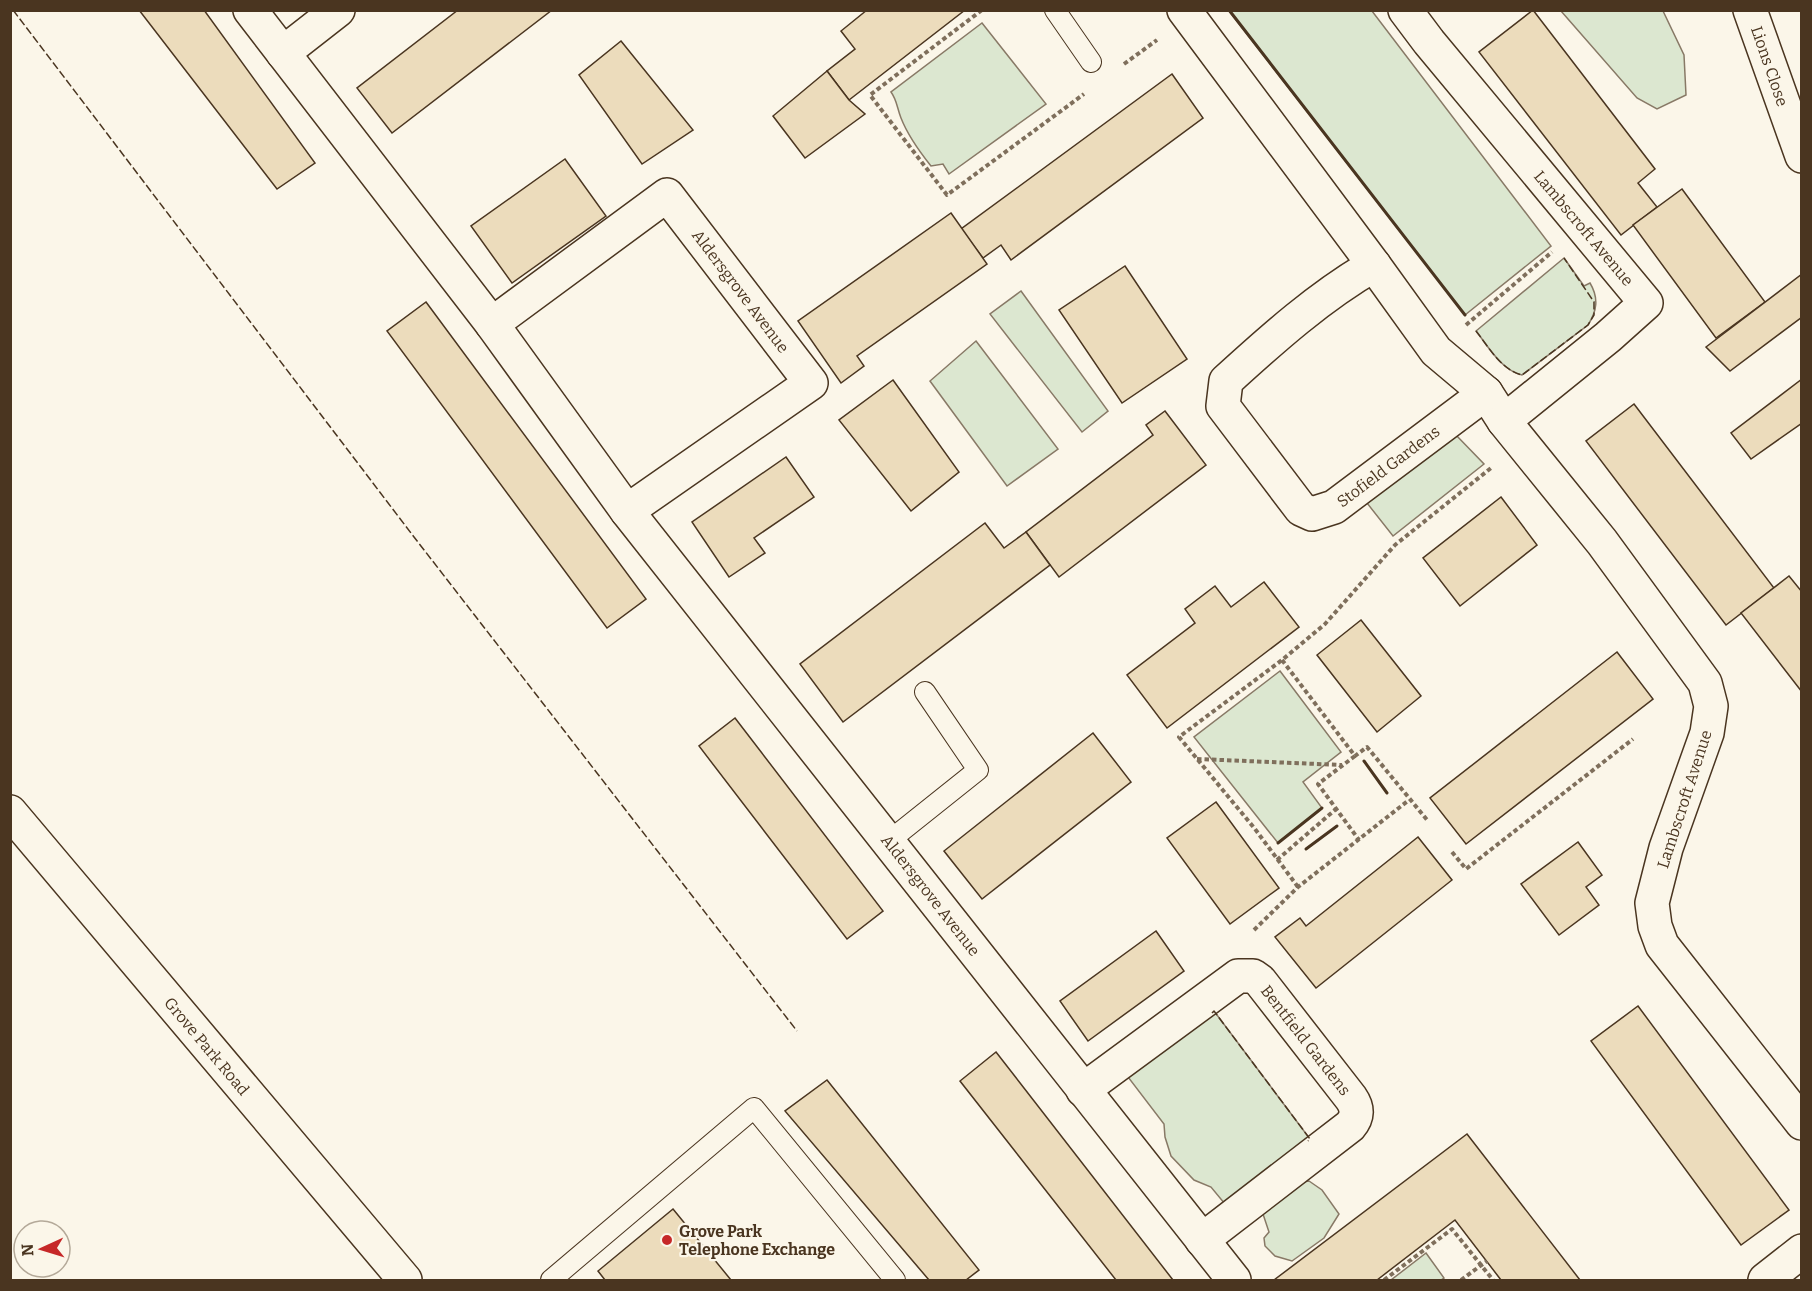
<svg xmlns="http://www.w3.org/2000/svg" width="1812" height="1291" font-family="Bitter,serif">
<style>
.green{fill:#dce7d0;stroke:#887966;stroke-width:1.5}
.building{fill:#ecdcbc;stroke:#4a3520;stroke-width:1.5}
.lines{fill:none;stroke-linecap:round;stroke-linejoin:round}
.lane-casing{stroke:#4a3520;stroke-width:22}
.street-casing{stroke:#4a3520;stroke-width:36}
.secondary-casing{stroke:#4a3520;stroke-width:36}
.path{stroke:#7f6f5c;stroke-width:4;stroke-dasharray:4.5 3;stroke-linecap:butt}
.lane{stroke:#fbf6e9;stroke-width:20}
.street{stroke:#fbf6e9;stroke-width:33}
.secondary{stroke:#fbf6e9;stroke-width:33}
.fence{stroke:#4a3520;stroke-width:1.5;stroke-dasharray:8 3;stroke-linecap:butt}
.wall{stroke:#4a3520;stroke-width:3}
.poi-dot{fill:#c62828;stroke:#fbf6e9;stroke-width:2}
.labels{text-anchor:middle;stroke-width:4.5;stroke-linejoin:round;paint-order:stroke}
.street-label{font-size:16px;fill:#4a3520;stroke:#fbf6e9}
.poi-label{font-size:16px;font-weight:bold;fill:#4a3520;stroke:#fbf6e9;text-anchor:start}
</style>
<rect width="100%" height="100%" fill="#fbf6e9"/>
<!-- green -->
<g class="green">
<polygon points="1229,11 1372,11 1551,246 1465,315"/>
<polygon points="1561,11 1663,11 1684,55 1686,95 1657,109 1637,98"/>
<path d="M982,23L1046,104L949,174L943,164L931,166C919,151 908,136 901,118C897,108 897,100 891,92Z"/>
<path d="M1564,258L1584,286L1590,283C1599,298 1597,311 1588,325L1522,375C1501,370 1488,346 1476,331Z"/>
<polygon points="1021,291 1108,411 1082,432 990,314"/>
<polygon points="976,341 1058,449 1007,486 930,381"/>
<polygon points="1455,434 1484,464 1393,536 1367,503"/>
<polygon points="1280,671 1341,752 1303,782 1322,808 1278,843 1194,737"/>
<polygon points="1214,1011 1310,1139 1225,1204 1211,1187 1194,1180 1171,1156 1165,1137 1164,1124 1128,1077"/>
<polygon points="1309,1181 1322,1190 1339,1214 1324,1238 1292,1261 1275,1256 1265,1246 1264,1238 1269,1232 1262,1211 1296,1183"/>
<polygon points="1426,1253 1444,1278 1441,1280 1391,1280"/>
</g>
<!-- building -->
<g class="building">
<polygon points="139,10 204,10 315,163 277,189"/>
<polygon points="458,10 552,10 392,133 357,88"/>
<polygon points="867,10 965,10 849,100 827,71 855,49 841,31"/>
<polygon points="1533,10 1655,169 1638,183 1657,207 1621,235 1479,52"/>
<polygon points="621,41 693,130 642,164 579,75"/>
<polygon points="827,71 849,100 865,114 805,158 773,116"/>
<polygon points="1172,74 1203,118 1011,260 1001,245 983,258 961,229"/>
<polygon points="565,159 606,216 512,283 471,226"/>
<polygon points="1682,189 1765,302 1716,338 1633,225"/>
<polygon points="951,213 987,264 857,356 864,366 841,383 798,321"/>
<polygon points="1125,266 1187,359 1122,403 1059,310"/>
<polygon points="1802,274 1802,317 1730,371 1706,347"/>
<polygon points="426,302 646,599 607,628 387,331"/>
<polygon points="1802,379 1802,423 1751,459 1731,433"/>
<polygon points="893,380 959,472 911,511 839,420"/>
<polygon points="1634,404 1774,588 1726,625 1586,441"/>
<polygon points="1165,411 1206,465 1059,577 1026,532 1153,435 1146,425"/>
<polygon points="786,457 814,497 754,538 765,553 729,577 692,522"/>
<polygon points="1501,497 1537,545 1460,606 1423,558"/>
<polygon points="985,523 1004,548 1026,532 1050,565 843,722 800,664"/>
<polygon points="1789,576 1802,592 1802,692 1741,613"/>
<polygon points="1264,582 1299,627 1167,728 1127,675 1195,623 1185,609 1215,586 1231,607"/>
<polygon points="1361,620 1421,696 1377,732 1317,655"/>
<polygon points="1617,652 1653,699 1466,844 1430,798"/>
<polygon points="735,718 883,911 847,939 699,746"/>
<polygon points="1093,733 1131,782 982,899 944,851"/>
<polygon points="1216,802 1279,888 1230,924 1167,838"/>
<polygon points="1418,837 1452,880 1316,988 1275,937 1300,918 1306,926"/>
<polygon points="1578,842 1602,875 1586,887 1599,905 1559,935 1521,884"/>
<polygon points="1156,931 1184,971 1088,1041 1060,1001"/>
<polygon points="1638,1006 1789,1210 1741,1245 1591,1041"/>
<polygon points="996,1052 1173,1280 1116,1280 960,1081"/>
<polygon points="827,1080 979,1270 966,1280 929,1280 785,1111"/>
<polygon points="1467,1134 1580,1280 1501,1280 1455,1220 1377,1280 1274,1280"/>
<polygon points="673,1209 731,1280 605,1280 598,1271"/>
</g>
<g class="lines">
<!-- lane casing -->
<g class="lane-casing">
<g id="lane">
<polyline points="1055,10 1091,62"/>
<polyline points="889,841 978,770 925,692"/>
<polyline points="551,1280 754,1108 895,1280"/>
</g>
</g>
<!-- street casing -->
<g class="street-casing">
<g id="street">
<polyline points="250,10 492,324 627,511 1234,1280"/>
<polyline points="1184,10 1374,265 1436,351 1486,393 1504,421 1602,542 1705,683 1711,706 1707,733 1666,848 1652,903 1655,926 1662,945 1802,1123"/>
<polyline points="1405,10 1429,42 1646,303 1608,337 1504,421"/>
<polyline points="1750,10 1802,156"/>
<polyline points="283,53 338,10"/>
<path d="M1374,265C1320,296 1272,339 1226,381L1223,406L1301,509L1312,514L1334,507L1486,393"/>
<polyline points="492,324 667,195 811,383 627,511"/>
<path d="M1083,1090L1238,976H1253L1260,981L1351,1098C1358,1108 1358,1117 1350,1126L1202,1240"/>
<polyline points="1765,1280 1802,1251"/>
</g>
</g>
<!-- secondary casing -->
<g class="secondary-casing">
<polyline id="secondary" points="10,812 405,1280"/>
</g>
<!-- path -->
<g class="path">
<polyline points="982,10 870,95 947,195 1084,94"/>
<polyline points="1124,64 1157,40"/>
<polyline points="1466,325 1552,252"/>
<polyline points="1282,660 1355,756 1367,747 1428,821"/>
<polyline points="1355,756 1318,784 1359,840"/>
<polyline points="1197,759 1342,765"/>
<polyline points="1452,852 1466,869 1633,739"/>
<polyline points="1277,860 1336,809"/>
<polyline points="1298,887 1255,829 1179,737 1282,660 1325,624 1395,545 1491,468"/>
<polyline points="1254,930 1298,887 1409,800"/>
<polyline points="1384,1280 1452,1229 1493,1280"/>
<polyline points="1461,1280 1487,1261"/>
</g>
<!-- lane -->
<use href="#lane" class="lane"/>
<!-- street -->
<use href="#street" class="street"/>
<!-- secondary -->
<use href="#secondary" class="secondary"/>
<!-- fence -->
<g class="fence">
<polyline points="13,10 414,537 797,1031"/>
<path d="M1476,331C1488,346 1501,370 1522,375L1588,325L1594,315V302L1564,258"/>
<polyline points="1212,1013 1214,1011 1310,1139 1308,1141"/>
</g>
<!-- wall -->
<g class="wall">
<polyline points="1229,10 1465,315"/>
<polyline points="1364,761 1387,793"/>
<polyline points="1278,843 1322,808"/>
<polyline points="1306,849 1337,826"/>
</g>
</g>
<!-- markers -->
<circle class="poi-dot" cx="667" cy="1240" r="6"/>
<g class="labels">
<!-- street labels -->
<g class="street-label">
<text transform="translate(1770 66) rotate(71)" y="6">Lions Close</text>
<text transform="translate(1584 228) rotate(50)" y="6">Lambscroft Avenue</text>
<text transform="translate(741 291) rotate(53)" y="6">Aldersgrove Avenue</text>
<text transform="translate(1388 466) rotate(-37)" y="6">Stofield Gardens</text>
<text transform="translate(1684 799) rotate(-72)" y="6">Lambscroft Avenue</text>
<text transform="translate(931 895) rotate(52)" y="6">Aldersgrove Avenue</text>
<text transform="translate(1306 1040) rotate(52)" y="6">Bentfield Gardens</text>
<text transform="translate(207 1046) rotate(50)" y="6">Grove Park Road</text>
</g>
<!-- poi labels -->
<g class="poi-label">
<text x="679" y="1237">Grove Park<tspan x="679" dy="18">Telephone Exchange</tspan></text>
</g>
</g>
<!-- border -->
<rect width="1812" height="1291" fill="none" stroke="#4a3520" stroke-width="24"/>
<!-- north arrow -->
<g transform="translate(42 1249) rotate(266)"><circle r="28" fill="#fbf6e9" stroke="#b4a999" stroke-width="1.5"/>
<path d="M0-4.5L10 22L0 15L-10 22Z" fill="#c62828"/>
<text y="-9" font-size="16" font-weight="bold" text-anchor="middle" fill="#4a3520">N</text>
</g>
</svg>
